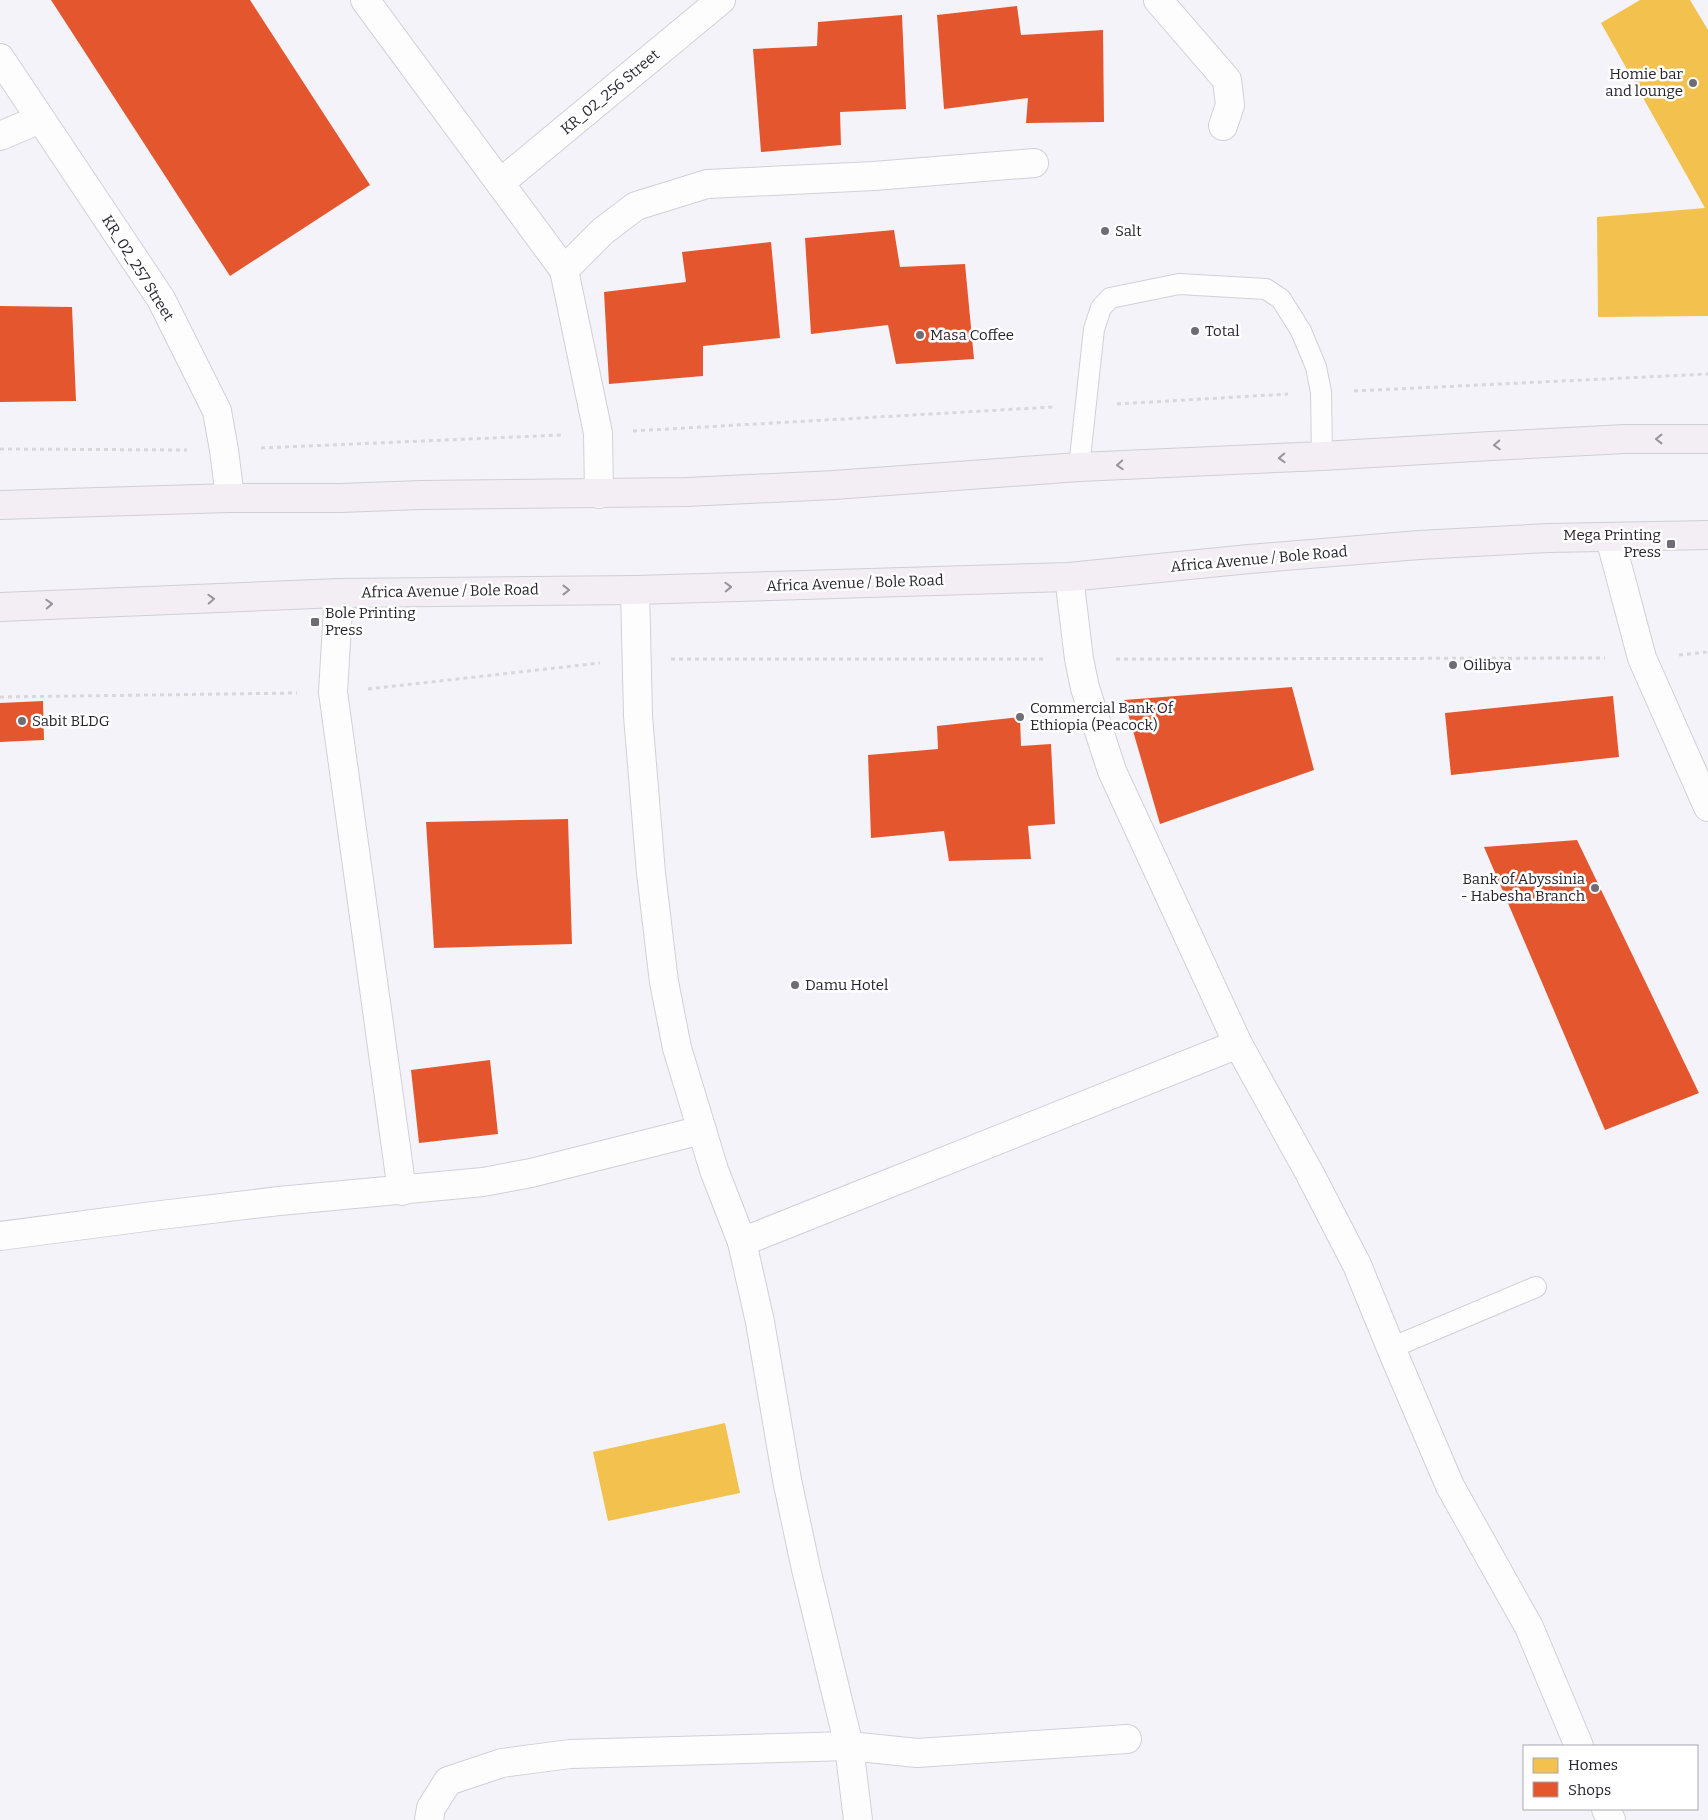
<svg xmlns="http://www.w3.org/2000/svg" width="1708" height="1820" font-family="Bitter,serif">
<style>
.homes{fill:#f2c14e}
.shops{fill:#e4572e}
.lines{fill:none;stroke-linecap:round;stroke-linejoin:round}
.lane-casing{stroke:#d2cfd8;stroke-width:22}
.street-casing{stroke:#d2cfd8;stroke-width:30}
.primary-casing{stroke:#d0cfd4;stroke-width:30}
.path{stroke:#d8d7da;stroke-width:3;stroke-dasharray:4 4;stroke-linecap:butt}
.lane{stroke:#fefdfe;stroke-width:20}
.street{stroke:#fefdfe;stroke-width:28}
.primary{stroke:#f2eef3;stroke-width:28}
.oneway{stroke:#97939b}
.poi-dot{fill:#706c76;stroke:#fff;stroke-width:2}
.labels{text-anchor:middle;stroke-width:5;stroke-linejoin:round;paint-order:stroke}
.poi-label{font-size:15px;fill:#28242f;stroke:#fff;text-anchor:start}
.street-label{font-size:15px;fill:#28242f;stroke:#fff}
</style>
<rect width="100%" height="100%" fill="#f5f3fa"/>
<!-- homes -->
<g class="homes">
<polygon points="1640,0 1690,0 1708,30 1708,316 1598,317 1597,217 1705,208 1601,23"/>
<polygon points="725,1423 740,1493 608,1521 593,1452"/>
</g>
<!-- shops -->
<g class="shops">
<polygon points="51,0 250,0 370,185 230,276"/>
<polygon points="1017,6 1021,35 1103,30 1104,122 1026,123 1028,98 944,109 937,15"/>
<polygon points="902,15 906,109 840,112 841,145 761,152 753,49 817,46 818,22"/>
<polygon points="894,230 900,267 965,264 974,359 896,364 888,325 811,334 805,238"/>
<polygon points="771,242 780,338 703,346 703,376 609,384 604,292 686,282 682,252"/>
<polygon points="0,306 72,307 76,401 0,402"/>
<polygon points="1292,687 1314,770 1160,824 1124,700"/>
<polygon points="1613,696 1619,757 1451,775 1445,713"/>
<polygon points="43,701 44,740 0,742 0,703"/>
<polygon points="1020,717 1021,746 1051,744 1055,824 1028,826 1031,859 949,861 944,831 871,838 868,755 938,749 937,726"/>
<polygon points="568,819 572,944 434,948 426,822"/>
<polygon points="1577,840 1699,1093 1605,1130 1484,847"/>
<polygon points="490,1060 498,1134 419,1143 411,1070"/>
</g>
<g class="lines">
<!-- lane casing -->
<g class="lane-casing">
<g id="lane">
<polyline points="1079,467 1094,329 1101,308 1110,298 1179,284 1266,289 1281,299 1301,331 1316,367 1321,392 1322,456"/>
<polyline points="1391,1348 1536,1287"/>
</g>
</g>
<!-- street casing -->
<g class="street-casing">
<g id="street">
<polyline points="365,0 564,270 598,433 599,494"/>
<polyline points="1158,0 1227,80 1230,105 1223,126"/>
<polyline points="0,58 161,299 217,411 224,450 230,498"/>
<polyline points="0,136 40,119"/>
<polyline points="500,183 721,0"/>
<polyline points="564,270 603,231 636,206 707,184 874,176 1034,163"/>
<polyline points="1610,538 1642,658 1708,807"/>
<polyline points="1069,577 1079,659 1085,688 1112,771 1238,1044 1310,1174 1357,1265 1391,1348 1450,1486 1529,1627 1579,1746"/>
<polyline points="635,590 638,716 651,873 664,982 677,1048 714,1170 742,1242 760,1322 787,1480 806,1569 849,1746 858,1820"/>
<polyline points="339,593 333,692 402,1191"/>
<polyline points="0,1236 153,1216 279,1201 483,1182 531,1173 702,1130"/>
<polyline points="742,1242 1238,1044"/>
<polyline points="1606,1809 1611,1820"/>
<polyline points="429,1820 431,1808 448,1781 502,1763 570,1754 849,1746 917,1753 1127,1739"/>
</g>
</g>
<!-- primary casing -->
<g class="primary-casing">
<g id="primary">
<polyline points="0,505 230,498 340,498 421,495 687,492 834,485 1079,467 1322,456 1491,446 1625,439 1708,439"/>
<polyline points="0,607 339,593 635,590 1069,577 1249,559 1419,545 1549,538 1708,535"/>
</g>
</g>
<!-- path -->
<g class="path">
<polyline points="1354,391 1708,374"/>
<polyline points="1117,404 1288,394"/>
<polyline points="633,431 1053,407"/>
<polyline points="261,448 561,435"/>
<polyline points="0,449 187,450"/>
<polyline points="1679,655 1708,652"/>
<polyline points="671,659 1043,659"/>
<polyline points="1116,659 1605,658"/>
<polyline points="368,689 600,663"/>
<polyline points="0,697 297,693"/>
</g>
<!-- lane -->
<use href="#lane" class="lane"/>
<!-- street -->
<use href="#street" class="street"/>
<!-- primary -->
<use href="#primary" class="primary"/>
</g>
<!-- one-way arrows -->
<defs><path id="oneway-chevron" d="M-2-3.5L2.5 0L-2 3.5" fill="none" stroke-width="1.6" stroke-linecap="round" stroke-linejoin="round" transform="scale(1.25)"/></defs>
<g class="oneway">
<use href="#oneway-chevron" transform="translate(1659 439) rotate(180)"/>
<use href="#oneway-chevron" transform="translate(1497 445) rotate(177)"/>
<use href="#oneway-chevron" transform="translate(1282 458) rotate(178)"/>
<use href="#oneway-chevron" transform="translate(1120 465) rotate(177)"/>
<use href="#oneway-chevron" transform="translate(728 587) rotate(-2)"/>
<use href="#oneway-chevron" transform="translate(566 590)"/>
<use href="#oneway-chevron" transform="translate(211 599) rotate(-3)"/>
<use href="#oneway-chevron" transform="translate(49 604) rotate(-2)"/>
</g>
<!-- markers -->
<g class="poi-dot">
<circle cx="1693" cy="83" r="5"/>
<circle cx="1105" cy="231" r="5"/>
<circle cx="1195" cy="331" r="5"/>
<circle cx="920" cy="335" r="5"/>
<rect x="1666" y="539" width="10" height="10" rx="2.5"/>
<rect x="310" y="617" width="10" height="10" rx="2.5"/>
<circle cx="1453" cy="665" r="5"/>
<circle cx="1020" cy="717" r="5"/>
<circle cx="22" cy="721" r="5"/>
<circle cx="1595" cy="888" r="5"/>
<circle cx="795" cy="985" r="5"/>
</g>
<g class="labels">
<!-- poi labels -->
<g class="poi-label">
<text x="1683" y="79" text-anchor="end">Homie bar<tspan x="1683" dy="17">and lounge</tspan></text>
<text x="1115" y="236">Salt</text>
<text x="1205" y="336">Total</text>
<text x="930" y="340">Masa Coffee</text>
<text x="1661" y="540" text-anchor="end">Mega Printing<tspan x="1661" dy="17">Press</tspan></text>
<text x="325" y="618">Bole Printing<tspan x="325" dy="17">Press</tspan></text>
<text x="1463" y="670">Oilibya</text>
<text x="1030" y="713">Commercial Bank Of<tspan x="1030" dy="17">Ethiopia (Peacock)</tspan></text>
<text x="32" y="726">Sabit BLDG</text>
<text x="1585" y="884" text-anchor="end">Bank of Abyssinia<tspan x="1585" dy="17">- Habesha Branch</tspan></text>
<text x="805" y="990">Damu Hotel</text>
</g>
<!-- street labels -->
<g class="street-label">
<text transform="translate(610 92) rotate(-40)" y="5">KR_02_256 Street</text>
<text transform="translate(138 268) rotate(58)" y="5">KR_02_257 Street</text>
<text transform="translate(1259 559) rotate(-5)" y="5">Africa Avenue / Bole Road</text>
<text transform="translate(855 583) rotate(-2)" y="5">Africa Avenue / Bole Road</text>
<text transform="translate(450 591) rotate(-1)" y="5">Africa Avenue / Bole Road</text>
</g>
</g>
<!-- legend -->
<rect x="1523" y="1745" width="175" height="65" fill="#ffffff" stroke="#a9a7ac"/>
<rect x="1533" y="1758" width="25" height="15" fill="#f2c14e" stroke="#a9a7ac"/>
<text x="1568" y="1770" font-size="15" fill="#28242f">Homes</text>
<rect x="1533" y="1782" width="25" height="15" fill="#e4572e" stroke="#a9a7ac"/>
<text x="1568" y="1795" font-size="15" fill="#28242f">Shops</text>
</svg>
